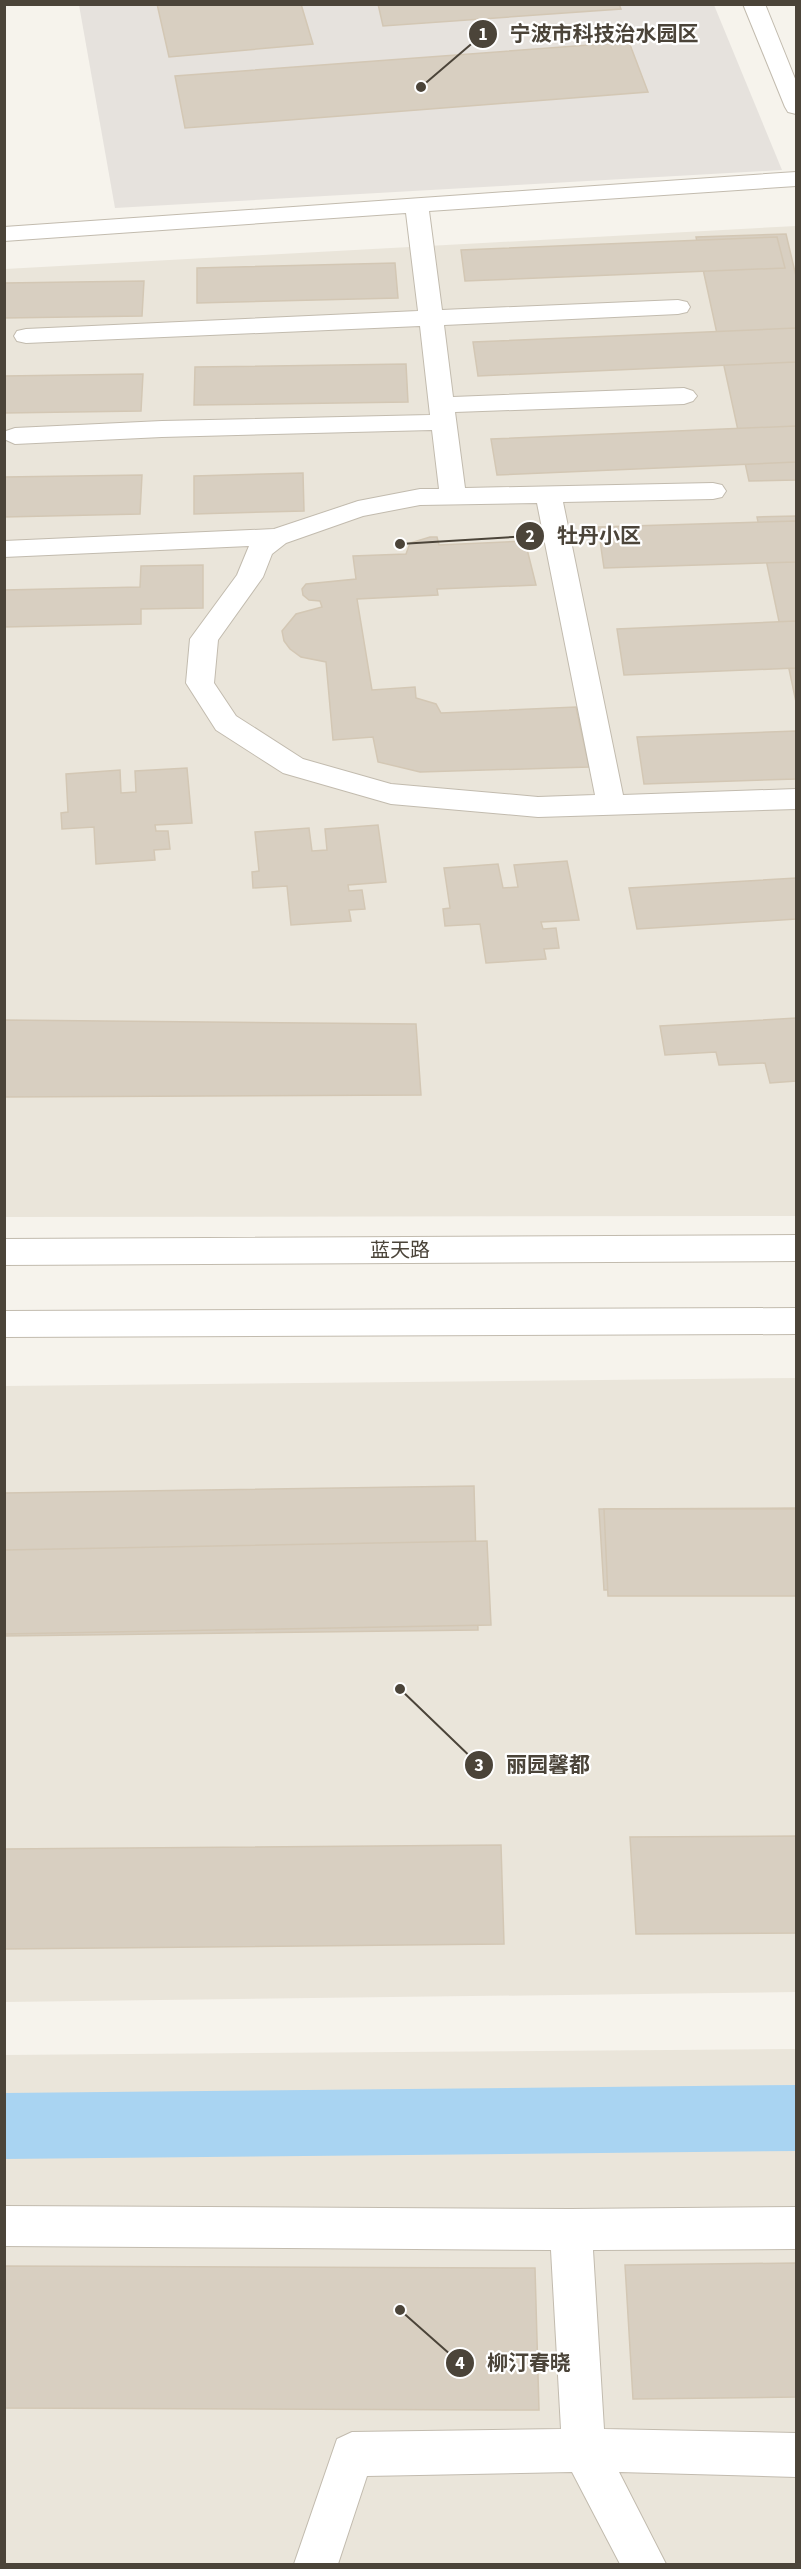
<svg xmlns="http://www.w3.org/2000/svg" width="801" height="2569" font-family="'Source Sans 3','Noto Sans SC',sans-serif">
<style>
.residential{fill:#eae5da}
.industrial{fill:#e6e2dd}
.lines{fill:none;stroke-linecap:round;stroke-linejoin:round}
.canal{fill:#a9d4f2;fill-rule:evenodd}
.building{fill:#d8cfc1;stroke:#d3c7b4;stroke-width:1.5}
.minor-casing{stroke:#c2bbae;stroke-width:2}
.minor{fill:#fff;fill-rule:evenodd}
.labels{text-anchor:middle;stroke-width:4.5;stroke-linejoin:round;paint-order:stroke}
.street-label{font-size:20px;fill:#4b4439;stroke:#fff}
.leader{fill:none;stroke:#4b4439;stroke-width:2}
.callout-dot{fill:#4b4439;stroke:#fff;stroke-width:2}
.mark-label{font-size:18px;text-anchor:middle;font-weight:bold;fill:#fff}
.callout-label{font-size:21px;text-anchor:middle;font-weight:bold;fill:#4b4439;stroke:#fff;stroke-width:4.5;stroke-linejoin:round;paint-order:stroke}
</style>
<rect width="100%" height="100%" fill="#f6f3ec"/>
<!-- residential -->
<g class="residential">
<polygon points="796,226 796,1216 5,1217 5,269"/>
<polygon points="796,1378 796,1992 5,2002 4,1386"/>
<polygon points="796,2049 796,2564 5,2564 4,2055"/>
</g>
<!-- industrial -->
<polygon class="industrial" points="79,5 714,5 782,170 115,208"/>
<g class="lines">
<!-- canal -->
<polygon class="canal" points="796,2085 796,2151 4,2159 4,2093"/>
</g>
<!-- building -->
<g class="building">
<polygon points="157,4 301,4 313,44 169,57"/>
<polygon points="378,4 619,4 621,9 383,26"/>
<polygon points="629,42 648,92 185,128 175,76"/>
<polygon points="786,234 796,276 796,480 749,481 696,237"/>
<polygon points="777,237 785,268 465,281 461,250"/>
<polygon points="395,263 398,298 197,303 197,268"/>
<polygon points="144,281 142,316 4,318 4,283"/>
<polygon points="796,328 796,362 478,376 473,342"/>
<polygon points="406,364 408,402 194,405 195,367"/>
<polygon points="143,374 141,411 4,413 4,376"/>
<polygon points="796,426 796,462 497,475 491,439"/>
<polygon points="303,473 304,511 194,514 194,476"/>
<polygon points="142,475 140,514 4,517 4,477"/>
<polygon points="796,516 796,702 757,517"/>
<polygon points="796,521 796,562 604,568 598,527"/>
<polygon points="430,537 437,537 439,545 525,541 536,585 437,589 438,595 357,599 372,690 415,687 416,698 436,704 441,713 576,707 589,767 420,772 378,762 373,737 333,740 326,662 301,657 290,649 284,641 282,631 296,614 322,607 320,601 309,600 303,595 302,589 306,584 356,579 353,556 406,554 410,543"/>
<polygon points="203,565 203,608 141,609 141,624 4,627 4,590 140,587 141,566"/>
<polygon points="796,621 796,668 624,675 617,629"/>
<polygon points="796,731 796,779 644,784 637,737"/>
<polygon points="187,768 192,823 155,825 156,831 168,831 170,849 154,850 155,860 96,864 94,827 62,829 61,813 68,812 66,774 120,770 121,793 136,792 135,771"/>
<polygon points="378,825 386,882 348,885 349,891 362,890 365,909 349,910 351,921 291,925 287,886 253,888 252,872 259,871 255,832 309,828 312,851 327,850 325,829"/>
<polygon points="567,861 579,920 541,922 543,929 556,928 559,948 544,949 546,959 486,963 480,924 445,926 443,909 450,908 444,868 498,864 503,888 518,887 514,865"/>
<polygon points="796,878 796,919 637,929 629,888"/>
<polygon points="796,1018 796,1081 770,1083 765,1063 719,1065 716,1052 665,1055 660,1026"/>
<polygon points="4,1020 416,1024 421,1095 4,1097"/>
<polygon points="474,1486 478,1630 4,1636 4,1493"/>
<polygon points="796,1508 796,1588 604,1590 599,1509"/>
<polygon points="604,1509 796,1509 796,1596 608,1596"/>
<polygon points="487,1541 491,1625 4,1634 4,1550"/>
<polygon points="796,1836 796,1933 636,1934 630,1837"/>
<polygon points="501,1845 504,1944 4,1949 4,1849"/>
<polygon points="796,2263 796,2397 633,2399 625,2265"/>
<polygon points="4,2266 535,2268 539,2410 4,2408"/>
</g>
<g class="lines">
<!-- minor casing -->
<g class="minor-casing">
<g id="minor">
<polygon points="743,4 765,4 796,81 796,114 788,112 785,107"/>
<path d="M796,172V186L429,211L442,310L678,300L687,302L690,307L687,312L678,314L444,325L453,397L684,388L693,391L697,396L693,401L684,404L455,412L465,488L713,483L722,485L726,491L722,497L713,499L563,502L623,795L796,789V809L538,817L391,804L283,773L216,730L186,683L190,639L237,575L249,546L4,557V541L274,529L358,501L420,489H439L432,430L162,437L15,444L4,439L6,431L15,428L162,421L430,415L420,326L26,343L17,341L14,336L17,331L26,329L418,311L406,213L4,241V227ZM537,503L595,795L538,797L391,784L303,759L236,716L214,683L218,640L263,577L272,554L286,543L363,516L420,505Z"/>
<polygon points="796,1235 796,1261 4,1265 4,1239"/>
<polygon points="796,1308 796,1334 4,1337 4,1311"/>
<polygon points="4,2206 571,2209 796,2207 796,2249 593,2250 604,2429 796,2433 796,2477 619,2472 666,2564 620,2564 572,2472 367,2476 338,2564 294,2564 337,2439 352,2432 561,2429 551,2250 4,2246"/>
</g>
</g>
<!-- minor -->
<use href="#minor" class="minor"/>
</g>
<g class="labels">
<!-- street labels -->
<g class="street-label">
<text x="400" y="1257">蓝天路</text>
</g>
</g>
<!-- callouts -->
<path class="leader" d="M421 87L483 34M400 544L530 536M400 1689L479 1765M400 2310L460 2363"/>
<g class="callout-dot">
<circle cx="421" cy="87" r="6"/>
<circle cx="400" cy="544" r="6"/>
<circle cx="400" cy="1689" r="6"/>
<circle cx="400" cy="2310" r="6"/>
<circle cx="483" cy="34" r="15"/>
<circle cx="530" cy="536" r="15"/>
<circle cx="479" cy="1765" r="15"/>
<circle cx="460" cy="2363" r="15"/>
</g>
<g class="mark-label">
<text x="483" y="40">1</text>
<text x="530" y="542">2</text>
<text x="479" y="1771">3</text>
<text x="460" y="2369">4</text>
</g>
<g class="callout-label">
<text x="604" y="41">宁波市科技治水园区</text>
<text x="599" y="543">牡丹小区</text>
<text x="548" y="1772">丽园馨都</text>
<text x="529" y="2370">柳汀春晓</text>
</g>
<!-- border -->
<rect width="801" height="2569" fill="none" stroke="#4b4439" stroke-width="12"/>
</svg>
